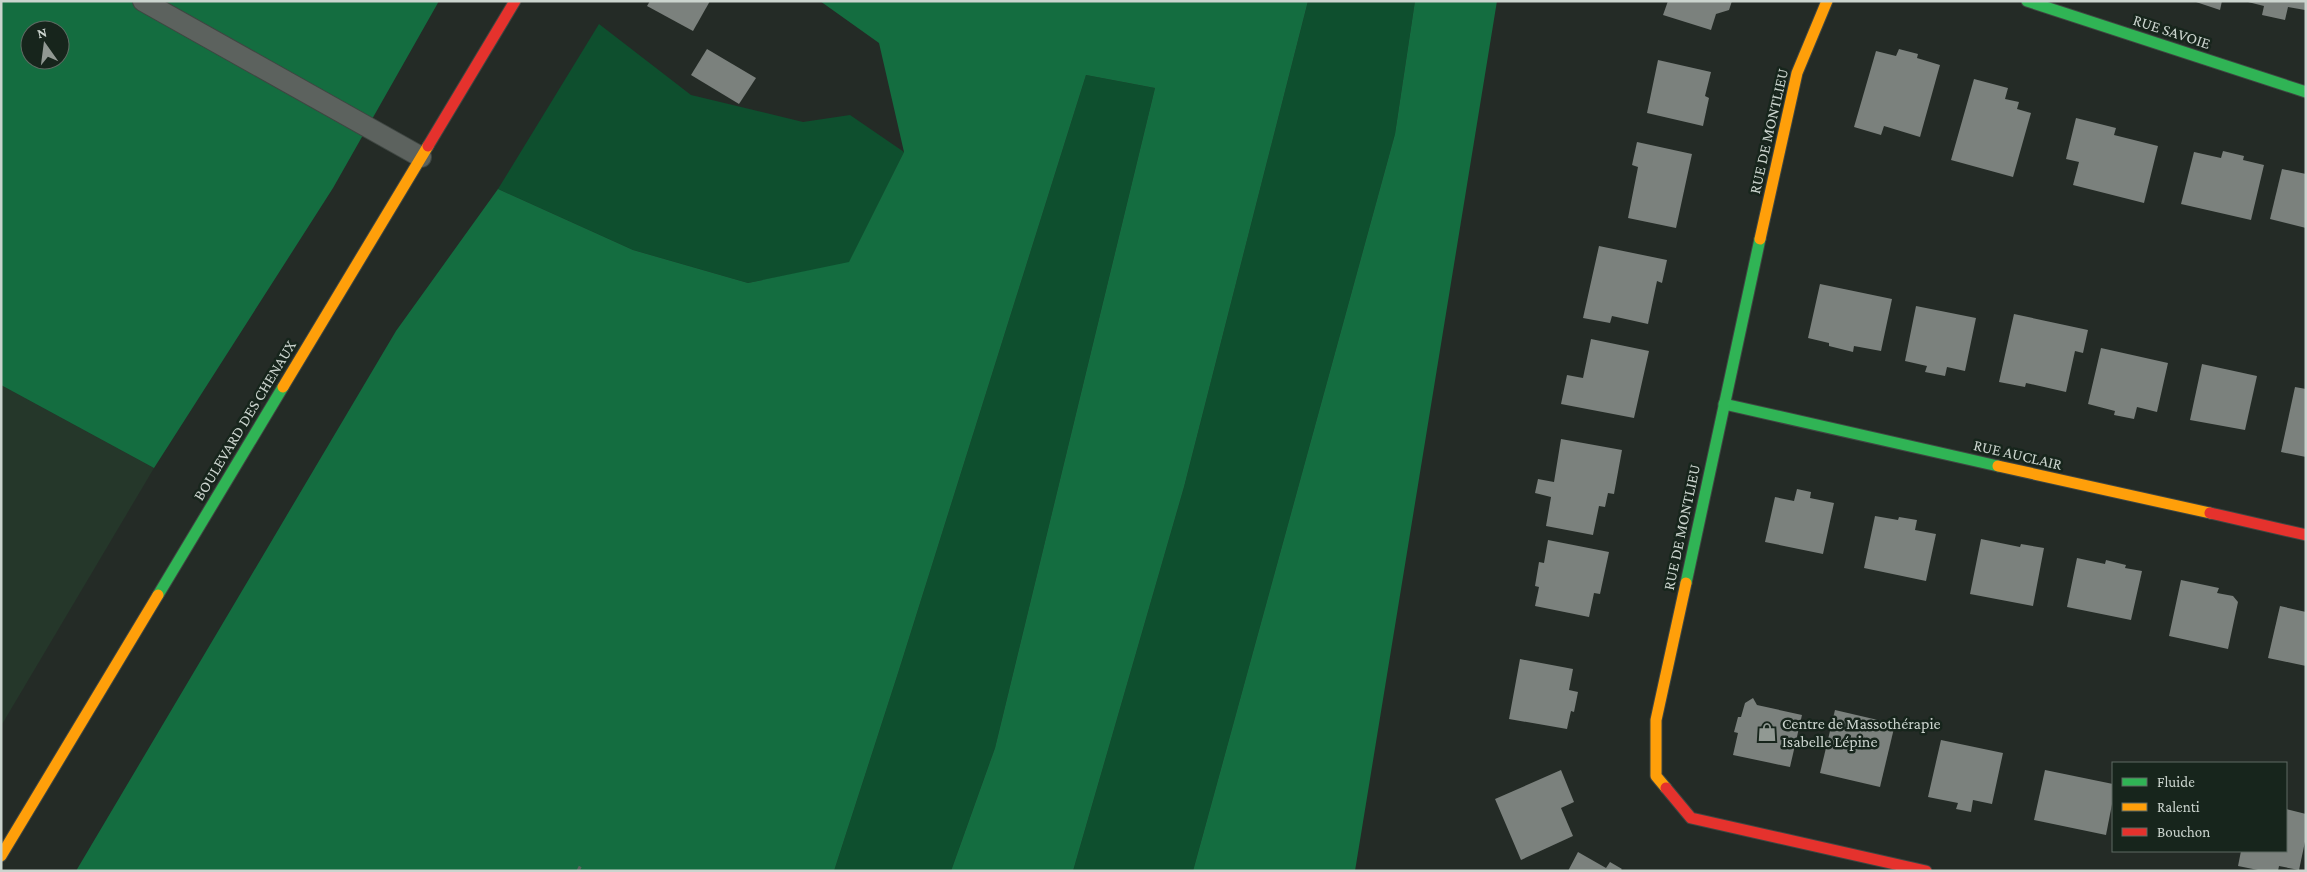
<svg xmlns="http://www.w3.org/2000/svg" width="2307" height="872" font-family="'Crimson Pro',serif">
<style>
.built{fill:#25372a}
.green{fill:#0e4f2e}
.forest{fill:#146d40;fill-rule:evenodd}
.building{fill:#7b817d}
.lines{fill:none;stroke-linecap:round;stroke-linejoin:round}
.lane-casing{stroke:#3f4642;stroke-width:22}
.fast-casing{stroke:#3f4642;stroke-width:13}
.slow-casing{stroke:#3f4642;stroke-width:13}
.jam-casing{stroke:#3f4642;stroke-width:13}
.path{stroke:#5e625f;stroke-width:3;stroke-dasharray:5 2.5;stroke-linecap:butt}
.lane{stroke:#5c625e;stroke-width:20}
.fast{stroke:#30b455;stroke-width:11}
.slow{stroke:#ff9f0a;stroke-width:11}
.jam{stroke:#e5322d;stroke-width:11}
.labels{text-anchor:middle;stroke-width:5;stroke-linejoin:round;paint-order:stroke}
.street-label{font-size:16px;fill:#cbd4ce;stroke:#17251c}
.poi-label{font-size:16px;fill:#cbd4ce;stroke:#17251c;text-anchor:start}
</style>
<rect width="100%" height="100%" fill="#242b26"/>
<!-- built -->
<polygon class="built" points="1,385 154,468 1,726"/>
<!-- green -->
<g class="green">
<polygon points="1308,1 1415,1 1395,134 1193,871 1073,871 1184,487"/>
<polygon points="599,24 691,95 803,122 850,115 904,152 849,263 748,283 633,250 498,189"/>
<polygon points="1086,75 1155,88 995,748 951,871 834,871 899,670"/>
</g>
<!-- forest -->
<g class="forest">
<path d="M1,1H439L333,188L154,468L1,385ZM30,30H60V60H30Z"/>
<polygon points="820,1 1308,1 1184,487 1073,871 951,871 995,748 1155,88 1086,75 899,670 834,871 76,871 396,331 498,189 633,250 748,283 849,262 904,152 879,43"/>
<polygon points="1415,1 1497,1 1355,871 1193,871 1395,134"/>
</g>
<!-- building -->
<g class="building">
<polygon points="650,1 710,1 693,31 647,6"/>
<polygon points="1668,1 1732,1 1729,10 1716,14 1711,30 1663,15"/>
<polygon points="2193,1 2222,1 2220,10"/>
<polygon points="2244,1 2306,1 2306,8 2305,10 2288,7 2285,20 2262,15 2264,6"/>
<polygon points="707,49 756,78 739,104 691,75"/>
<polygon points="1899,49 1918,54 1917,58 1940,65 1920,137 1884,126 1881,135 1854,127 1876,51 1896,56"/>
<polygon points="1658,60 1711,72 1705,96 1709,98 1703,126 1647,113"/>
<polygon points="1974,79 2008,88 2005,99 2019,102 2017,109 2031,113 2013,177 1951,160"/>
<polygon points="2076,118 2116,128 2114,135 2158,146 2144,203 2073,185 2079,162 2066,159"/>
<polygon points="1637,142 1692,154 1676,228 1628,218 1638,167 1632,165"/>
<polygon points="2223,151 2244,156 2243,160 2264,165 2251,220 2181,204 2194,152 2221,158"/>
<polygon points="2282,169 2306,174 2306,228 2270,219"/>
<polygon points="1599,246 1667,260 1662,283 1657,281 1648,324 1612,316 1610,323 1583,318"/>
<polygon points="1820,284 1892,299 1881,351 1854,346 1853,352 1829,346 1829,343 1808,338"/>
<polygon points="1916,306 1976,318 1965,371 1947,367 1945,376 1925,372 1927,366 1905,361"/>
<polygon points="2014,314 2088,330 2083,353 2075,351 2066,392 2026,383 2025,387 1999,382"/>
<polygon points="1591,339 1649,351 1634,418 1561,404 1567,375 1583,378"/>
<polygon points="2101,348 2168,363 2157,412 2137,407 2134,419 2114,415 2115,411 2088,404"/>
<polygon points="2202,364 2257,376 2245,430 2190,420"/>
<polygon points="2295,387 2306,389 2306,457 2281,452"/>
<polygon points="1561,439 1622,450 1614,494 1608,493 1605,507 1599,506 1593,535 1546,526 1551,497 1535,493 1538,479 1554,482"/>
<polygon points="1797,489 1811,492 1810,498 1834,503 1823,554 1765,542 1775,497 1794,501"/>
<polygon points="1875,516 1898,520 1899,517 1917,520 1915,530 1936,534 1926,581 1864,568"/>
<polygon points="1981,539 2020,547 2021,544 2044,548 2033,606 1970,594"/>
<polygon points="1548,540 1609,552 1600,594 1594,593 1589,617 1535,606 1539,587 1535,586 1539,562 1544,563"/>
<polygon points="2077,558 2105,564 2106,560 2126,565 2125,568 2142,571 2131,620 2067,607"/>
<polygon points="2181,580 2219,588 2217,593 2233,596 2238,602 2228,649 2169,636"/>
<polygon points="2280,606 2306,612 2306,666 2268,658"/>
<polygon points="1520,659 1573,669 1569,690 1578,692 1574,712 1571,711 1567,729 1509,719"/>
<polygon points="1753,698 1757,705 1802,715 1790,767 1733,755 1738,733 1734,732 1738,717 1741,717 1745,703"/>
<polygon points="1835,710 1895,724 1880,787 1820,773"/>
<polygon points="1941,740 2003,753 1992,804 1973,800 1971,812 1956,809 1958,803 1928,797"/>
<polygon points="1561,770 1574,802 1561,808 1573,836 1521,860 1495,799"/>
<polygon points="2045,770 2113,784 2113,799 2106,835 2034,820"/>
<polygon points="2286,809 2306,814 2306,837 2299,870 2279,866 2278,871 2263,871 2238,866 2241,851 2286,851"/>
<polygon points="1578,852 1606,868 1610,862 1622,869 1620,871 1568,871"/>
</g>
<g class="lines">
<!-- lane casing -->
<g class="lane-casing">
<polyline id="lane" points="143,1 421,157"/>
</g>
<!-- fast casing -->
<g class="fast-casing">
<g id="fast">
<polyline points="2027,1 2306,92"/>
<polyline points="1724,404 1998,466"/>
<polyline points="1686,583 1760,239"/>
<polyline points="158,595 283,387"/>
</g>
</g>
<!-- slow casing -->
<g class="slow-casing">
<g id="slow">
<polyline points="1760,239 1797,73 1827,1"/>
<polyline points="283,387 428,146"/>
<polyline points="1998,466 2210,513"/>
<polyline points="1666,788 1656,776 1656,720 1686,583"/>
<polyline points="1,856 158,595"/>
</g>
</g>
<!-- jam casing -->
<g class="jam-casing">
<g id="jam">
<polyline points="428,146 515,1"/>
<polyline points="2210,513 2306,535"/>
<polyline points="1666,788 1691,818 1926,871"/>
</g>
</g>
<!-- path -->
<polyline class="path" points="578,871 581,865"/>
<!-- lane -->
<use href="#lane" class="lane"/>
<!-- fast -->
<use href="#fast" class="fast"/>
<!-- slow -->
<use href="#slow" class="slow"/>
<!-- jam -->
<use href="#jam" class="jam"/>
</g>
<!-- icons -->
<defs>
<g id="shop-bare" transform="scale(1.5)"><path d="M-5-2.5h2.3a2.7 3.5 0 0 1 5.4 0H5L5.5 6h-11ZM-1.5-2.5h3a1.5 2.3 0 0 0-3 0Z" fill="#919993" stroke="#17251c" stroke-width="2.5" paint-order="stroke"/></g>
</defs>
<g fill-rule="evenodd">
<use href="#shop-bare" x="1767" y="732"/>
</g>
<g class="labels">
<!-- street labels -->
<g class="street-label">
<text transform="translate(2172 31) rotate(18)" y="6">RUE SAVOIE</text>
<text transform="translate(1768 131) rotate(-77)" y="6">RUE DE MONTLIEU</text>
<text transform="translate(244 420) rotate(-59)" y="6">BOULEVARD DES CHENAUX</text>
<text transform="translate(2018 454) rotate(13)" y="6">RUE AUCLAIR</text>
<text transform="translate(1681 527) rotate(-78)" y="6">RUE DE MONTLIEU</text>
</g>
<!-- poi labels -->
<g class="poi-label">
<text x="1782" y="729">Centre de Massothérapie<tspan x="1782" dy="18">Isabelle Lépine</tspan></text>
</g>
</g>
<!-- border -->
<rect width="2307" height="872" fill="none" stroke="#cbd4ce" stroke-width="5"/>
<!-- legend -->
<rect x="2112" y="762" width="175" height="90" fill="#17251c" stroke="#5f6b63"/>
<rect x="2122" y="778" width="25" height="8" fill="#30b455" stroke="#5f6b63"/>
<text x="2157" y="787" font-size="15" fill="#cbd4ce">Fluide</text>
<rect x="2122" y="803" width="25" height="8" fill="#ff9f0a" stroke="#5f6b63"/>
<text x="2157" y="812" font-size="15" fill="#cbd4ce">Ralenti</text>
<rect x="2122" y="828" width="25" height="8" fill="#e5322d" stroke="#5f6b63"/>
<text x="2157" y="837" font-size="15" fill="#cbd4ce">Bouchon</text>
<!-- north arrow -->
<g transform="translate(45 45) rotate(346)"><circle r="24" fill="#17251c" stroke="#5f6b63"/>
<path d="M0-4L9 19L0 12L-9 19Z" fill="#919993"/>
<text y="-8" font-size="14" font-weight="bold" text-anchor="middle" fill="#cbd4ce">N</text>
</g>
</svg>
